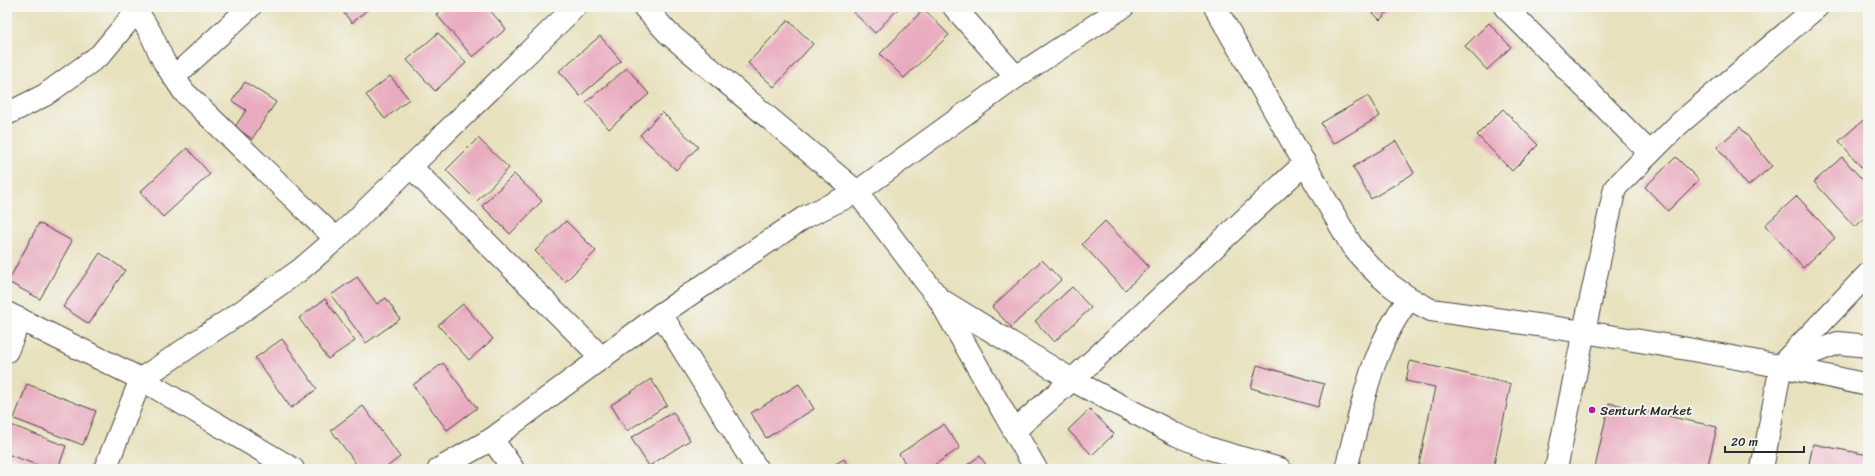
<svg xmlns="http://www.w3.org/2000/svg" width="1875" height="476" font-family="Sriracha,sans-serif">
<style>
.building{fill:#e9abbf}
.lines{fill:none;stroke-linecap:round;stroke-linejoin:round}
.minor-casing{stroke:#474641;stroke-width:24}
.minor{stroke:#fff;stroke-width:22}
.poi-dot{fill:#b5179e;stroke:#f6f6f2;stroke-width:1.5}
.labels{text-anchor:middle;stroke-width:3.5;stroke-linejoin:round;paint-order:stroke}
.poi-label{font-size:13px;fill:#2b2b2b;stroke:#f6f6f2;text-anchor:start}
</style>
<rect width="100%" height="100%" fill="#f6f6f2"/>
<filter id="ink" filterUnits="userSpaceOnUse"><feTurbulence type="fractalNoise" baseFrequency=".025" numOctaves="2"/><feDisplacementMap in="SourceGraphic" scale="8" xChannelSelector="R" yChannelSelector="G"/><feConvolveMatrix kernelMatrix="1 2 1 2 8 2 1 2 1" color-interpolation-filters="sRGB"/></filter>
<filter id="wash" filterUnits="userSpaceOnUse"><feTurbulence type="fractalNoise" baseFrequency=".012" numOctaves="4" result="noise"/><feDisplacementMap in="SourceGraphic" scale="16" xChannelSelector="R" yChannelSelector="G"/><feGaussianBlur stdDeviation="0.9" result="paint"/><feColorMatrix in="noise" values="0 0 0 0 0 0 0 0 0 0 0 0 0 0 0 0 0 1.4 0 .05"/><feComposite in="paint" operator="in"/></filter>
<g filter="url(#wash)">
<rect width="100%" height="100%" fill="#e8e1bd"/>
<g id="blocks">
<!-- building -->
<g class="building">
<polygon points="339,7 370,7 352,23"/>
<polygon points="444,7 487,7 506,29 473,57 436,14"/>
<polygon points="854,7 900,7 875,33 851,10"/>
<polygon points="1367,7 1392,7 1380,20"/>
<polygon points="924,9 949,35 904,78 880,54"/>
<polygon points="788,20 813,44 774,87 748,63"/>
<polygon points="1489,23 1511,47 1487,70 1465,46"/>
<polygon points="438,33 466,63 435,91 407,60"/>
<polygon points="600,36 621,61 580,96 559,71"/>
<polygon points="627,68 649,94 609,129 586,102"/>
<polygon points="390,76 409,99 385,119 366,95"/>
<polygon points="245,82 276,102 252,139 235,127 246,110 232,101"/>
<polygon points="1368,96 1380,116 1333,144 1321,123"/>
<polygon points="1503,109 1538,145 1512,171 1477,135"/>
<polygon points="662,112 698,147 676,170 640,135"/>
<polygon points="1867,117 1868,118 1868,175 1839,141"/>
<polygon points="1740,127 1772,166 1748,186 1717,147"/>
<polygon points="478,138 509,168 477,201 446,170"/>
<polygon points="1396,141 1414,173 1371,199 1353,167"/>
<polygon points="187,148 210,174 163,217 140,192"/>
<polygon points="1676,157 1699,180 1668,211 1645,187"/>
<polygon points="1842,157 1868,186 1868,215 1855,227 1814,182"/>
<polygon points="514,174 542,201 510,234 482,206"/>
<polygon points="1797,196 1835,238 1803,268 1765,225"/>
<polygon points="566,221 596,251 565,282 535,251"/>
<polygon points="1105,221 1149,267 1125,290 1082,244"/>
<polygon points="39,223 72,241 40,299 8,282"/>
<polygon points="100,253 125,270 89,324 63,307"/>
<polygon points="1042,260 1061,280 1011,327 992,307"/>
<polygon points="357,277 377,304 386,298 400,319 366,343 331,295"/>
<polygon points="1072,287 1091,308 1054,342 1035,321"/>
<polygon points="325,299 355,341 328,359 299,318"/>
<polygon points="463,304 493,339 469,360 438,325"/>
<polygon points="282,339 317,389 291,408 255,358"/>
<polygon points="1410,361 1511,384 1493,469 1418,469 1435,387 1406,381"/>
<polygon points="443,363 477,408 447,430 413,385"/>
<polygon points="1257,365 1324,384 1318,407 1251,388"/>
<polygon points="651,379 667,405 627,431 611,405"/>
<polygon points="27,384 96,411 83,445 14,419"/>
<polygon points="799,384 814,409 766,438 751,413"/>
<polygon points="1609,403 1717,427 1707,469 1595,468"/>
<polygon points="363,406 400,457 384,469 360,469 331,430"/>
<polygon points="1090,409 1114,434 1092,455 1068,430"/>
<polygon points="673,412 690,440 649,466 631,438"/>
<polygon points="944,424 960,448 928,469 909,469 899,454"/>
<polygon points="11,425 66,446 58,469 48,469 7,454 7,437"/>
<polygon points="1813,444 1868,455 1868,469 1808,469"/>
<polygon points="980,456 989,469 961,469"/>
<polygon points="844,459 850,469 827,469"/>
</g>
</g>
</g>
<g filter="url(#ink)">
<use href="#blocks" fill-opacity="0" stroke="#474641" stroke-width="1"/>
<g class="lines">
<!-- minor casing -->
<g class="minor-casing">
<g id="minor">
<polyline points="131,7 137,11 150,32 164,62 184,92 336,239"/>
<polyline points="644,7 668,33 857,192 939,299 1036,469"/>
<polyline points="954,7 1016,77"/>
<path d="M1215,7L1352,246C1376,276 1397,293 1431,310C1577,330 1723,352 1868,385"/>
<polyline points="1505,7 1650,153"/>
<polyline points="174,77 250,7"/>
<polyline points="7,114 45,95 100,55 140,7"/>
<polyline points="410,166 602,358"/>
<polyline points="941,300 1072,380 1177,435 1208,448 1280,469"/>
<polyline points="7,313 141,379 293,469"/>
<polyline points="661,314 757,469"/>
<polyline points="7,351 20,319"/>
<polyline points="1786,363 1838,343 1868,346"/>
<polyline points="1781,365 1868,274"/>
<polyline points="1015,430 1072,380 1305,163"/>
<polyline points="492,439 513,469"/>
<polyline points="105,469 141,379 241,312 300,270 336,239 575,7"/>
<polyline points="439,469 492,439 661,314 805,217 857,192 1016,77 1123,7"/>
<path d="M1346,469C1362,409 1370,349 1409,299"/>
<polyline points="1556,469 1584,331 1615,188 1680,123 1817,7"/>
<polyline points="1762,469 1781,365"/>
</g>
</g>
<!-- minor -->
<use href="#minor" class="minor"/>
</g>
</g>
<!-- markers -->
<circle class="poi-dot" cx="1592" cy="410" r="4"/>
<g class="labels">
<!-- poi labels -->
<g class="poi-label">
<text x="1600" y="415">Senturk Market</text>
</g>
</g>
<!-- margin -->
<rect width="1875" height="476" fill="none" stroke="#f6f6f2" stroke-width="24"/>
<!-- scale -->
<path d="M1725 446v6h79v-6" fill="none" stroke="#2b2b2b" stroke-width="2"/>
<text x="1731" y="446" font-size="12" fill="#2b2b2b" stroke="#f6f6f2" stroke-width="3" paint-order="stroke">20 m</text>
</svg>
